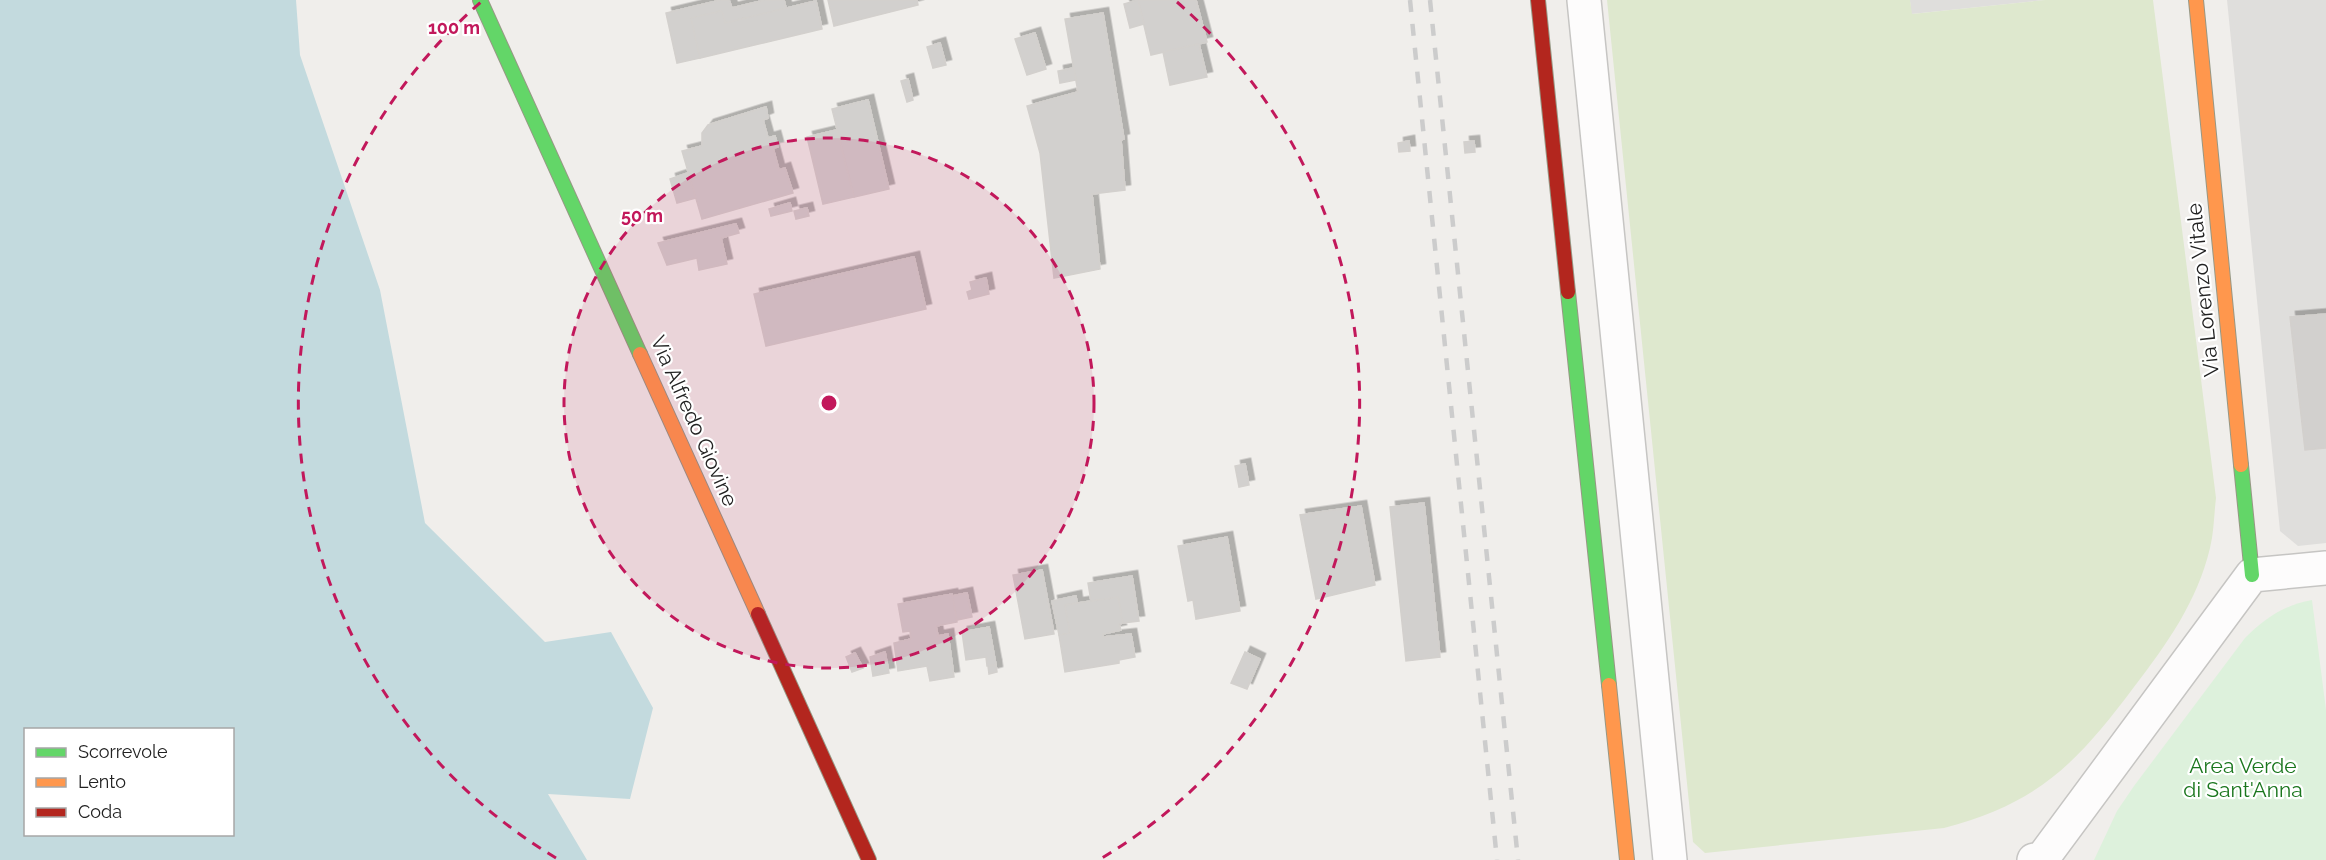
<svg xmlns="http://www.w3.org/2000/svg" width="2326" height="860" font-family="Raleway,sans-serif">
<style>
.residential{fill:#dfdedc}
.grass{fill:#dee8ce}
.park{fill:#ddf1dc}
.water{fill:#c3dade;fill-rule:evenodd}
.building{fill:#d2d0ce;stroke:#d3d0cd;stroke-width:1.5;filter:url(#shadow)}
.lines{fill:none;stroke-linecap:round;stroke-linejoin:round}
.street-casing{stroke:#c6c5c3;stroke-width:36}
.fast-casing{stroke:#979885;stroke-width:16}
.slow-casing{stroke:#979885;stroke-width:16}
.jam-casing{stroke:#979885;stroke-width:16}
.street{stroke:#fdfcfc;stroke-width:33}
.fast{stroke:#63d668;stroke-width:14}
.slow{stroke:#ff974d;stroke-width:14}
.jam{stroke:#b3261e;stroke-width:14}
.rail{stroke:#ccc;stroke-width:4.5;stroke-dasharray:12 12;stroke-linecap:butt}
.ring{fill:none;stroke:#c2185b;stroke-width:3;stroke-dasharray:10 8}
.labels{text-anchor:middle;stroke-width:4.5;stroke-linejoin:round;paint-order:stroke}
.street-label{font-size:21px;fill:#222;stroke:#fff}
.park-label{font-size:21px;fill:#1a761d;stroke:#fff}
.centre{fill:#c2185b;stroke:#fff;stroke-width:3}
.ring-label{font-size:18px;text-anchor:middle;font-weight:bold;fill:#c2185b;stroke:#fff;stroke-width:4.5;stroke-linejoin:round;paint-order:stroke}
</style>
<defs>
<filter id="shadow"><feDropShadow dx="5.5" dy="-5.5" stdDeviation="0" flood-color="#0004"/></filter>
</defs>
<rect width="100%" height="100%" fill="#f0eeeb"/>
<!-- residential -->
<g class="residential">
<polygon points="1910,0 2045,0 1911,14"/>
<polygon points="2227,0 2326,0 2326,543 2298,546 2280,531"/>
</g>
<!-- grass -->
<path class="grass" d="M1607,0H1910L1912,14L2045,0H2153L2216,498C2214,514 2214,532 2210,548C2197,602 2167,644 2134,687C2077,763 2039,803 1944,828L1705,853L1693,842Z"/>
<!-- park -->
<path class="park" d="M2312,600L2326,710V860H2094L2117,811L2134,786L2245,638C2265,618 2284,605 2312,600Z"/>
<!-- water -->
<path class="water" d="M0,0H296L300,55L380,290L425,523L545,642L611,632L653,708L630,799L548,794L587,860H0ZM26,730H232V834H26Z"/>
<!-- building -->
<g class="building">
<polygon points="721,0 729,0 732,8 765,0 784,0 786,8 725,23 722,11 691,18 700,58 677,63 666,13"/>
<polygon points="828,0 917,0 918,5 834,26"/>
<polygon points="1138,0 1196,0 1207,42 1151,55"/>
<polygon points="1138,0 1144,24 1130,28 1124,4"/>
<polygon points="816,1 822,29 700,58 691,18 722,11 725,23"/>
<polygon points="1103,13 1124,139 1121,140 1125,190 1092,194 1100,269 1054,278 1040,153 1027,106 1078,92 1065,19"/>
<polygon points="1035,33 1046,69 1027,75 1015,39"/>
<polygon points="940,43 946,65 933,68 927,47"/>
<polygon points="1199,44 1207,77 1170,85 1163,52"/>
<polygon points="1074,68 1076,80 1060,83 1058,71"/>
<polygon points="908,79 913,100 907,102 901,81"/>
<polygon points="868,100 889,189 854,197 832,109"/>
<polygon points="766,107 768,118 763,120 768,138 775,136 778,147 773,148 779,170 785,168 793,193 702,219 682,151 702,146 702,133 708,125"/>
<polygon points="837,130 854,197 823,204 807,137"/>
<polygon points="1409,141 1410,151 1399,152 1398,143"/>
<polygon points="1474,141 1475,152 1465,153 1464,142"/>
<polygon points="688,173 696,198 677,203 670,179"/>
<polygon points="790,203 792,211 771,216 769,209"/>
<polygon points="807,208 809,216 796,219 794,211"/>
<polygon points="736,224 739,233 721,238 727,264 699,270 697,258 667,265 658,243"/>
<polygon points="914,257 926,309 766,346 754,294"/>
<polygon points="986,278 989,294 969,299 967,292 972,290 970,282"/>
<polygon points="2326,314 2326,448 2305,450 2290,317"/>
<polygon points="1245,464 1249,485 1239,487 1235,466"/>
<polygon points="1424,503 1440,657 1406,661 1390,507"/>
<polygon points="1361,506 1375,585 1316,599 1300,515"/>
<polygon points="1227,537 1240,611 1196,619 1193,600 1188,601 1178,546"/>
<polygon points="1042,570 1054,634 1025,639 1013,575"/>
<polygon points="1132,576 1139,621 1123,623 1118,597 1091,601 1088,583"/>
<polygon points="967,593 972,617 957,620 952,596"/>
<polygon points="952,594 957,622 936,626 938,636 948,634 954,677 930,681 927,666 898,671 894,643 911,639 910,631 903,632 898,604"/>
<polygon points="1076,596 1077,603 1065,605 1070,633 1059,635 1052,601"/>
<polygon points="1118,597 1123,623 1119,624 1121,630 1103,634 1103,637 1131,634 1135,657 1119,660 1119,663 1065,672 1059,635 1070,633 1065,605"/>
<polygon points="989,627 996,665 987,666 986,657 966,660 962,632"/>
<polygon points="885,652 889,673 873,676 870,657"/>
<polygon points="1245,652 1260,659 1247,689 1231,683"/>
<polygon points="855,653 863,668 852,672 846,657"/>
<polygon points="996,665 997,672 989,674 988,666"/>
</g>
<g class="lines">
<!-- street casing -->
<g class="street-casing">
<g id="street">
<polyline points="1584,0 1670,860"/>
<polyline points="2034,860 2042,859 2252,575 2326,568"/>
</g>
</g>
<!-- fast casing -->
<g class="fast-casing">
<g id="fast">
<polyline points="480,0 640,354"/>
<polyline points="1568,292 1609,685"/>
<polyline points="2241,465 2252,575"/>
</g>
</g>
<!-- slow casing -->
<g class="slow-casing">
<g id="slow">
<polyline points="2196,0 2241,465"/>
<polyline points="640,354 758,614"/>
<polyline points="1609,685 1627,860"/>
</g>
</g>
<!-- jam casing -->
<g class="jam-casing">
<g id="jam">
<polyline points="1538,0 1568,292"/>
<polyline points="758,614 869,860"/>
</g>
</g>
<!-- street -->
<use href="#street" class="street"/>
<!-- fast -->
<use href="#fast" class="fast"/>
<!-- slow -->
<use href="#slow" class="slow"/>
<!-- jam -->
<use href="#jam" class="jam"/>
<!-- rail -->
<g class="rail">
<polyline points="1410,0 1497,860"/>
<polyline points="1430,0 1518,860"/>
</g>
</g>
<!-- distance rings -->
<circle cx="829" cy="403" r="265" fill="#c2185b" fill-opacity=".12"/>
<g class="ring">
<circle cx="829" cy="403" r="265"/>
<path d="M556 858A531 531 0 0 1 481 2M1177 2A531 531 0 0 1 1102 858"/>
</g>
<g class="labels">
<!-- street labels -->
<g class="street-label">
<text transform="translate(2203 290) rotate(-96)" y="7">Via Lorenzo Vitale</text>
<text transform="translate(694 421) rotate(66)" y="7">Via Alfredo Giovine</text>
</g>
<!-- park labels -->
<g class="park-label">
<text x="2243" y="773">Area Verde<tspan x="2243" dy="24">di Sant'Anna</tspan></text>
</g>
</g>
<circle cx="829" cy="403" r="9" class="centre"/>
<g class="ring-label">
<text x="454" y="34">100 m</text>
<text x="642" y="222">50 m</text>
</g>
<!-- legend -->
<rect x="24" y="728" width="210" height="108" fill="#ffffff" stroke="#a7a7a7" stroke-width="1.5"/>
<rect x="36" y="748" width="30" height="9" fill="#63d668" stroke="#a7a7a7" stroke-width="1.5"/>
<text x="78" y="758" font-size="18" fill="#222222">Scorrevole</text>
<rect x="36" y="778" width="30" height="9" fill="#ff974d" stroke="#a7a7a7" stroke-width="1.5"/>
<text x="78" y="788" font-size="18" fill="#222222">Lento</text>
<rect x="36" y="808" width="30" height="9" fill="#b3261e" stroke="#a7a7a7" stroke-width="1.5"/>
<text x="78" y="818" font-size="18" fill="#222222">Coda</text>
</svg>
